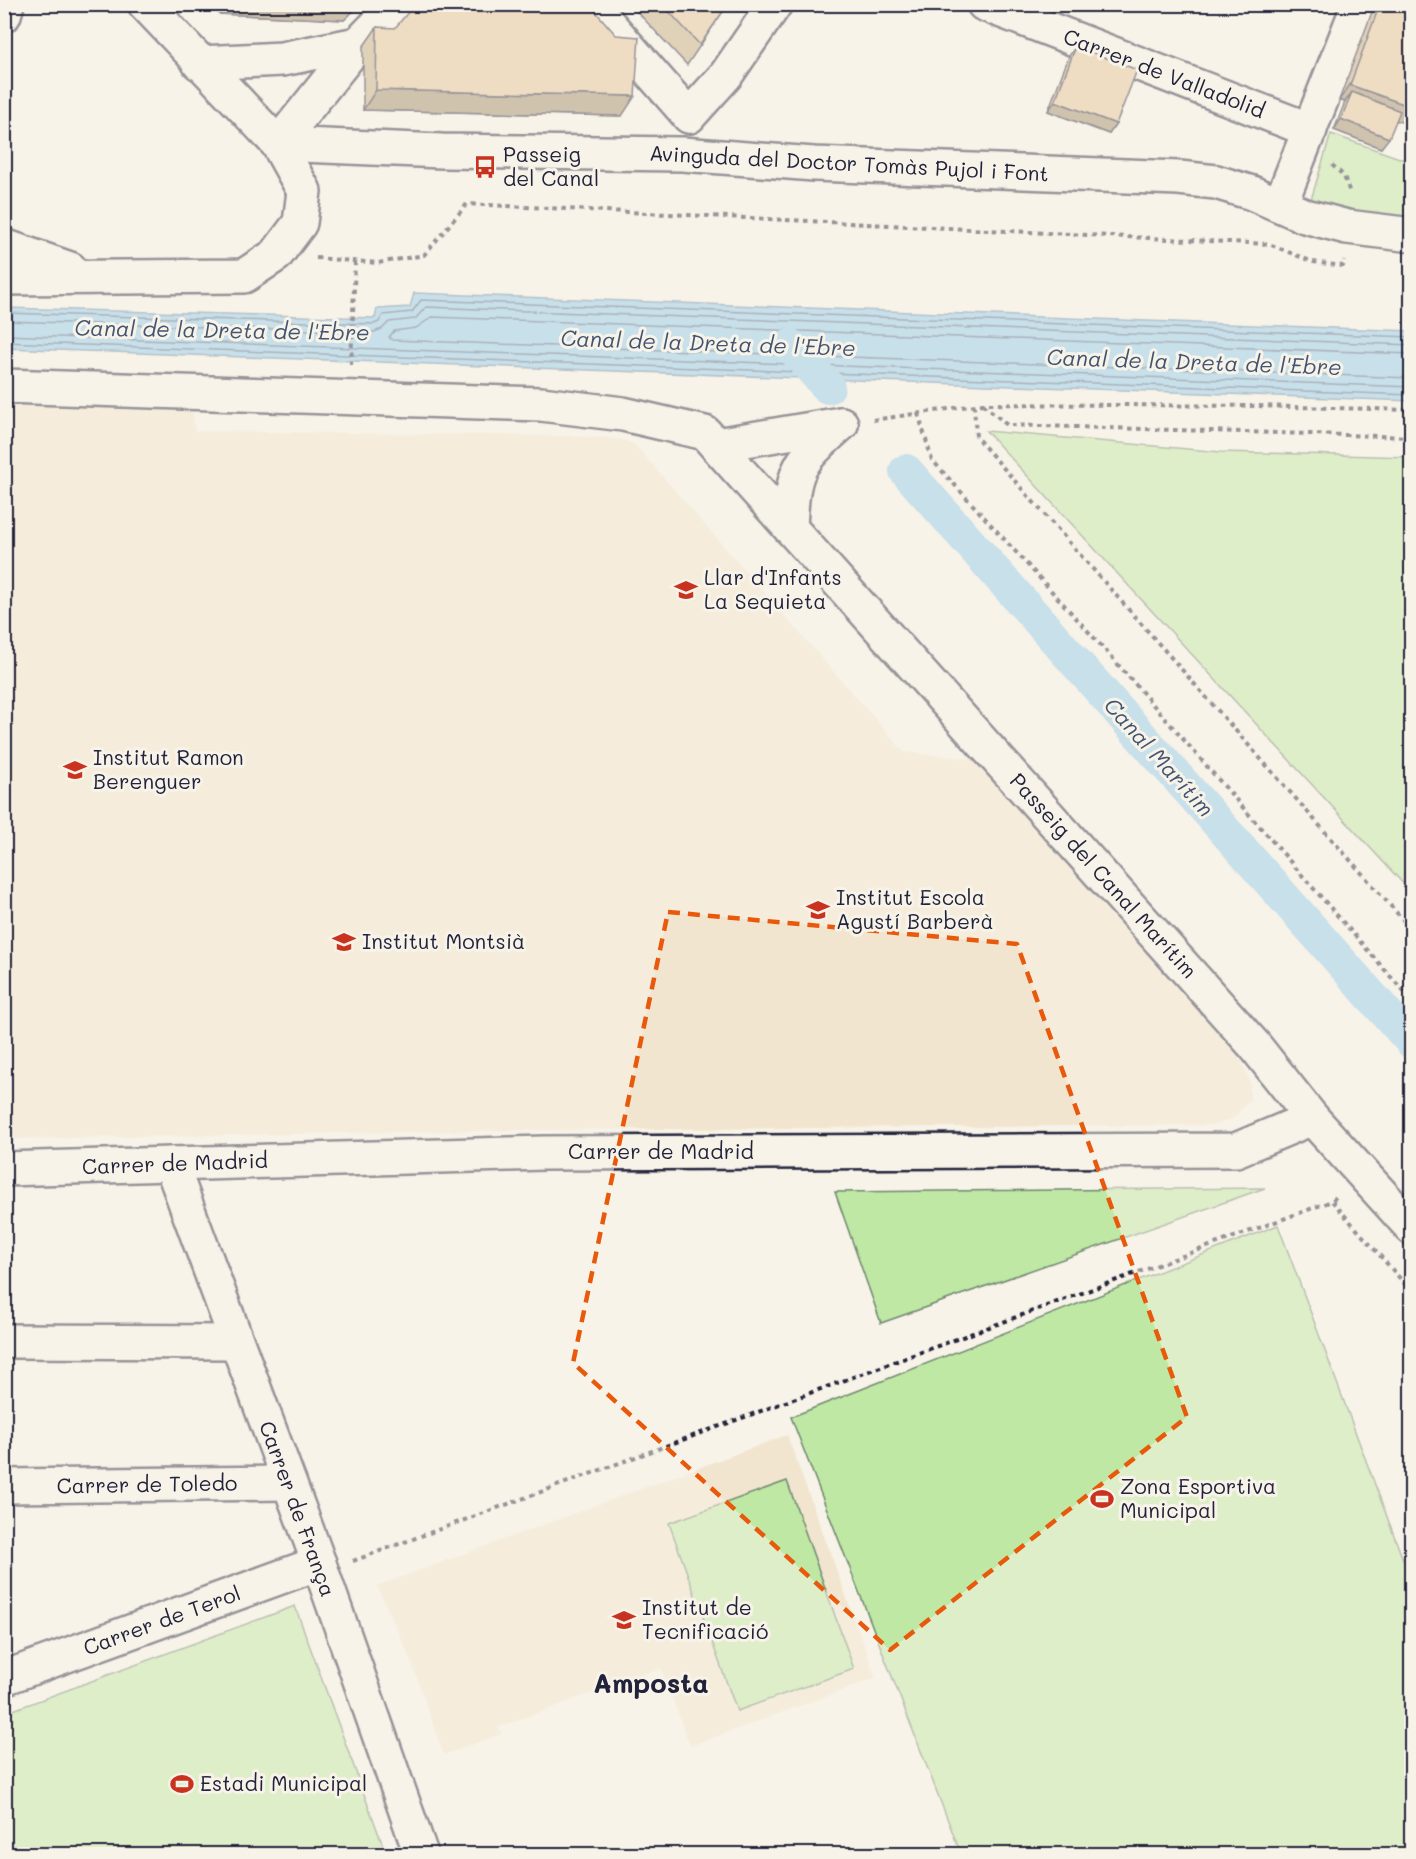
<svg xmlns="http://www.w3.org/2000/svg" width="1416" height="1859" font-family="Mali,sans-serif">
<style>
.built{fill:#f1e5cf}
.green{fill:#bfe8a4;stroke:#708570;stroke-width:1.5}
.water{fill:#8ec9ee;stroke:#6386a6;stroke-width:1.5}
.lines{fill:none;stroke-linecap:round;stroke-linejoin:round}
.shore{stroke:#4d6583;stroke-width:1.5}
.canal{stroke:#8ec9ee;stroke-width:34}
.street-casing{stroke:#22223b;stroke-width:38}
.path{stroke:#22223b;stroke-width:4;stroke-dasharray:4.5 4.5;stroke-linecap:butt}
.street{stroke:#f7f3e8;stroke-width:33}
.wall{fill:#c3a981;stroke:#22223b;stroke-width:1.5}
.shaded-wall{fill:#9f8969;stroke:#22223b;stroke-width:1.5}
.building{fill:#e3c496;stroke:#22223b;stroke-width:1.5}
.marked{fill:none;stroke:#e8590c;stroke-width:4.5;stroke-dasharray:12 8;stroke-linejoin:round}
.labels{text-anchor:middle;stroke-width:6;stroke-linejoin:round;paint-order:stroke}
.street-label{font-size:21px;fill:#22223b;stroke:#f7f3e8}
.poi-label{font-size:21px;fill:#22223b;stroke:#f7f3e8;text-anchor:start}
.water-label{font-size:22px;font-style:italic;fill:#425471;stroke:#f7f3e8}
.district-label{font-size:27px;font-weight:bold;fill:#22223b;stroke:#f7f3e8}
</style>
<rect width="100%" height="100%" fill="#f7f3e8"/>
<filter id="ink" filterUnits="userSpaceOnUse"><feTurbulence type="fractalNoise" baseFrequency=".0167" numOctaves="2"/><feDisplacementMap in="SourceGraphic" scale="12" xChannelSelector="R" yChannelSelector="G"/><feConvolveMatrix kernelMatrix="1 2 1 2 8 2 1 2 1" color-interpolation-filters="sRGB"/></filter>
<g filter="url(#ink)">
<!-- built -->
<g class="built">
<polygon points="4,402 192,408 195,431 573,436 618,439 634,444 904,752 983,760 1241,1060 1250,1082 1250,1099 1234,1118 1215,1125 529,1130 5,1139"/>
<polygon points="787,1435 876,1678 690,1746 661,1668 499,1727 501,1734 444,1755 409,1655 377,1586"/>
</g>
<!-- green -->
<g class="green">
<polygon points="1331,134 1411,162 1411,219 1310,203"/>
<polygon points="986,431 1221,452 1411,457 1411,892"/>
<polygon points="1265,1188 881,1323 835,1192"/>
<polygon points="1278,1225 1411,1581 1411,1854 961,1854 791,1417"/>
<polygon points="787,1481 854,1669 737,1711 669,1523"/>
<polygon points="295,1606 386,1854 5,1854 5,1713"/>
</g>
<!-- water -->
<polygon class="water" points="414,293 1411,331 1411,401 5,348 5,308 375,318 377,309 410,307"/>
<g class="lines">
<!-- shore -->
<g class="shore">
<polyline points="4,313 374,324 379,322 383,315 412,312 421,300 1412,337"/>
<polyline points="4,321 374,332 382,329 389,322 415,319 426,307 1412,345"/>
<polyline points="4,335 1412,387"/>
<polyline points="4,342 1412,395"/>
<polyline points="1412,354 432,317 416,328 394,331 389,337 392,340 1412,378"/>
</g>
<!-- canal -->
<g class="canal">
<polyline points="791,346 828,387"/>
<polyline points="906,471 1412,1042"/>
</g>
<!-- street casing -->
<g class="street-casing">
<g id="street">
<polyline points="591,4 689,116"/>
<polyline points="984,4 1310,130"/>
<polyline points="4,15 7,4"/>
<polyline points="199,63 282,59 358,44"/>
<polyline points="689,116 726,75 775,4"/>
<polyline points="278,144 442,151 682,154 814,164 1179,178 1216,182 1252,193 1305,216 1347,227 1412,235"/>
<polyline points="278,144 358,44 397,4"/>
<polyline points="1280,205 1359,4"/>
<polyline points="4,246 70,269"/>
<polyline points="4,278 244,276 276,255 300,223 304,191 278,144 145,4"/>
<polyline points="4,386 541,404 623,414 705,433 1255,1046 1312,1118 1412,1228"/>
<polyline points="716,445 841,424"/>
<path d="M790,528C793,467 797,464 841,424"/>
<polyline points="171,1164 316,1555 421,1854"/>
<polyline points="4,1169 544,1153 1236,1150 1312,1118"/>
<polyline points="4,1341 235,1342"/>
<polyline points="4,1486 289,1483"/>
<polyline points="4,1678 319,1563"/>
</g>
</g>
<!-- path -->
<g class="path">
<polyline points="1332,165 1344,176 1350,193"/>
<polyline points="316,258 378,263 424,255 467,204 1269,244 1313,262 1343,266 1344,260"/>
<polyline points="351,365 355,261"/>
<polyline points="983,404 1007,425 1412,437"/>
<polyline points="974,405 976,437 1412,930"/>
<polyline points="918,413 932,460 1107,652 1412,1001"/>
<polyline points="873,420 983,404 1255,406 1412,410"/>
<polyline points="1332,1201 1412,1292"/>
<polyline points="353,1561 1332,1201 1338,1195"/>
</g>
<!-- street -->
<use href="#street" class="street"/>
</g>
<!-- wall -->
<g class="wall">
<polygon points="214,4 361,4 344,20 219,14"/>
<polygon points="630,4 728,4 687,65"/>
<polygon points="1375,4 1412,4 1412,126 1396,120 1381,148 1334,130 1345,102 1339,100"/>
<polygon points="377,27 622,116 363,110 363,47"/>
<polygon points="1076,46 1116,124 1109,134 1048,111 1069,56"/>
</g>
<!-- shaded-wall -->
<g class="shaded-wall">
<polygon points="225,4 361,4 344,20 219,14"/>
<polygon points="1297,4 1311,4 1308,9"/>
<polygon points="1350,85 1412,107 1412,126 1348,103 1352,92 1345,102 1339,100"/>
<polygon points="376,90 635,96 622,116 363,110"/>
<polygon points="1055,101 1116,124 1109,134 1048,111"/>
<polygon points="1341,119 1389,138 1381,148 1334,130"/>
</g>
<!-- building -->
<g class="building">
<polygon points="415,4 589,4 616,35 639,37 635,96 376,90 377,27 395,28"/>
<polygon points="662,4 728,4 700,45"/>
<polygon points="1380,4 1412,4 1412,107 1350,85"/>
<polygon points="1076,46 1137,70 1116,124 1055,101"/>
<polygon points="1352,92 1400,111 1389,138 1341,119"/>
</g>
</g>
<!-- marked area -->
<path d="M0 0H1416V1859H0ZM668,912L1017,944L1187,1417L890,1650L573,1363Z" fill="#f7f3e8" fill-opacity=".55" fill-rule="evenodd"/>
<path class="marked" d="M668,912L1017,944L1187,1417L890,1650L573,1363Z"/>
<!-- icons -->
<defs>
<g id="bus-bare" transform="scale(1.8)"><path d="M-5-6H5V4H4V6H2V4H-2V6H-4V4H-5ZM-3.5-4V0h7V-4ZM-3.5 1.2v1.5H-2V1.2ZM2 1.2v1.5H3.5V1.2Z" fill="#c8321e" stroke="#f7f3e8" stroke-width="2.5" paint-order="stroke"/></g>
<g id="school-bare" transform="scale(1.8)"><path d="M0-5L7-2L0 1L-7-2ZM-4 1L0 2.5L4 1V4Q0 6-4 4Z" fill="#c8321e" stroke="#f7f3e8" stroke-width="2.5" paint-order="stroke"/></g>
<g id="stadium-bare" transform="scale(1.8)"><path d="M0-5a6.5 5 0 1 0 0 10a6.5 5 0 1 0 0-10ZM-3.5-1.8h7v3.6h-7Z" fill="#c8321e" stroke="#f7f3e8" stroke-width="2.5" paint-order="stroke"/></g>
</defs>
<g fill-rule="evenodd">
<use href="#bus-bare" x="485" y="167"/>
<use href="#school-bare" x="686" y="590"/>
<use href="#school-bare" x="75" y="770"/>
<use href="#school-bare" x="818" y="910"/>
<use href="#school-bare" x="344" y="942"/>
<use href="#stadium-bare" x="1102" y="1499"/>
<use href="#school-bare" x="624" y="1620"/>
<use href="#stadium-bare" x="182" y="1784"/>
</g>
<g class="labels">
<!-- street labels -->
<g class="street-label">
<text transform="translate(1164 74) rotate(21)" y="7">Carrer de Valladolid</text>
<text transform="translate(849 164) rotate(3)" y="7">Avinguda del Doctor Tomàs Pujol i Font</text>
<text transform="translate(1103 876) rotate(48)" y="7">Passeig del Canal Marítim</text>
<text x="661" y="1159">Carrer de Madrid</text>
<text transform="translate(175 1164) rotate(-2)" y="7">Carrer de Madrid</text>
<text transform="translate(147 1485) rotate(-1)" y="7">Carrer de Toledo</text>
<text transform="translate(297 1509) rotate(70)" y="7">Carrer de França</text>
<text transform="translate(162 1621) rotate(-20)" y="7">Carrer de Terol</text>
</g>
<!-- poi labels -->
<g class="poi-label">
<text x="503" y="162">Passeig<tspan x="503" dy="24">del Canal</tspan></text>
<text x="704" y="585">Llar d'Infants<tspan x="704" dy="24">La Sequieta</tspan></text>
<text x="93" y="765">Institut Ramon<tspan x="93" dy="24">Berenguer</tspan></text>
<text x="836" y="905">Institut Escola<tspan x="836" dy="24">Agustí Barberà</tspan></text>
<text x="362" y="949">Institut Montsià</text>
<text x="1120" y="1494">Zona Esportiva<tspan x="1120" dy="24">Municipal</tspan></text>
<text x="642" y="1615">Institut de<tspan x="642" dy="24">Tecnificació</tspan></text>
<text x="200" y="1791">Estadi Municipal</text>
</g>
<!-- water labels -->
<g class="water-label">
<text transform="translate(222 330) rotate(1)" y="8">Canal de la Dreta de l'Ebre</text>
<text transform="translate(708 343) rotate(2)" y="8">Canal de la Dreta de l'Ebre</text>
<text transform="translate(1194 362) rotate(2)" y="8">Canal de la Dreta de l'Ebre</text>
<text transform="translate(1159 757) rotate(48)" y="8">Canal Marítim</text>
</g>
<!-- district labels -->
<g class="district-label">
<text x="651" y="1693">Amposta</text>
</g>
</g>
<!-- margin -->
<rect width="1416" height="1859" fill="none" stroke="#f7f3e8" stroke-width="24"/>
<rect x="12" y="12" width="1392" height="1835" fill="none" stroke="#22223b" stroke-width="2" filter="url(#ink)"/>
</svg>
